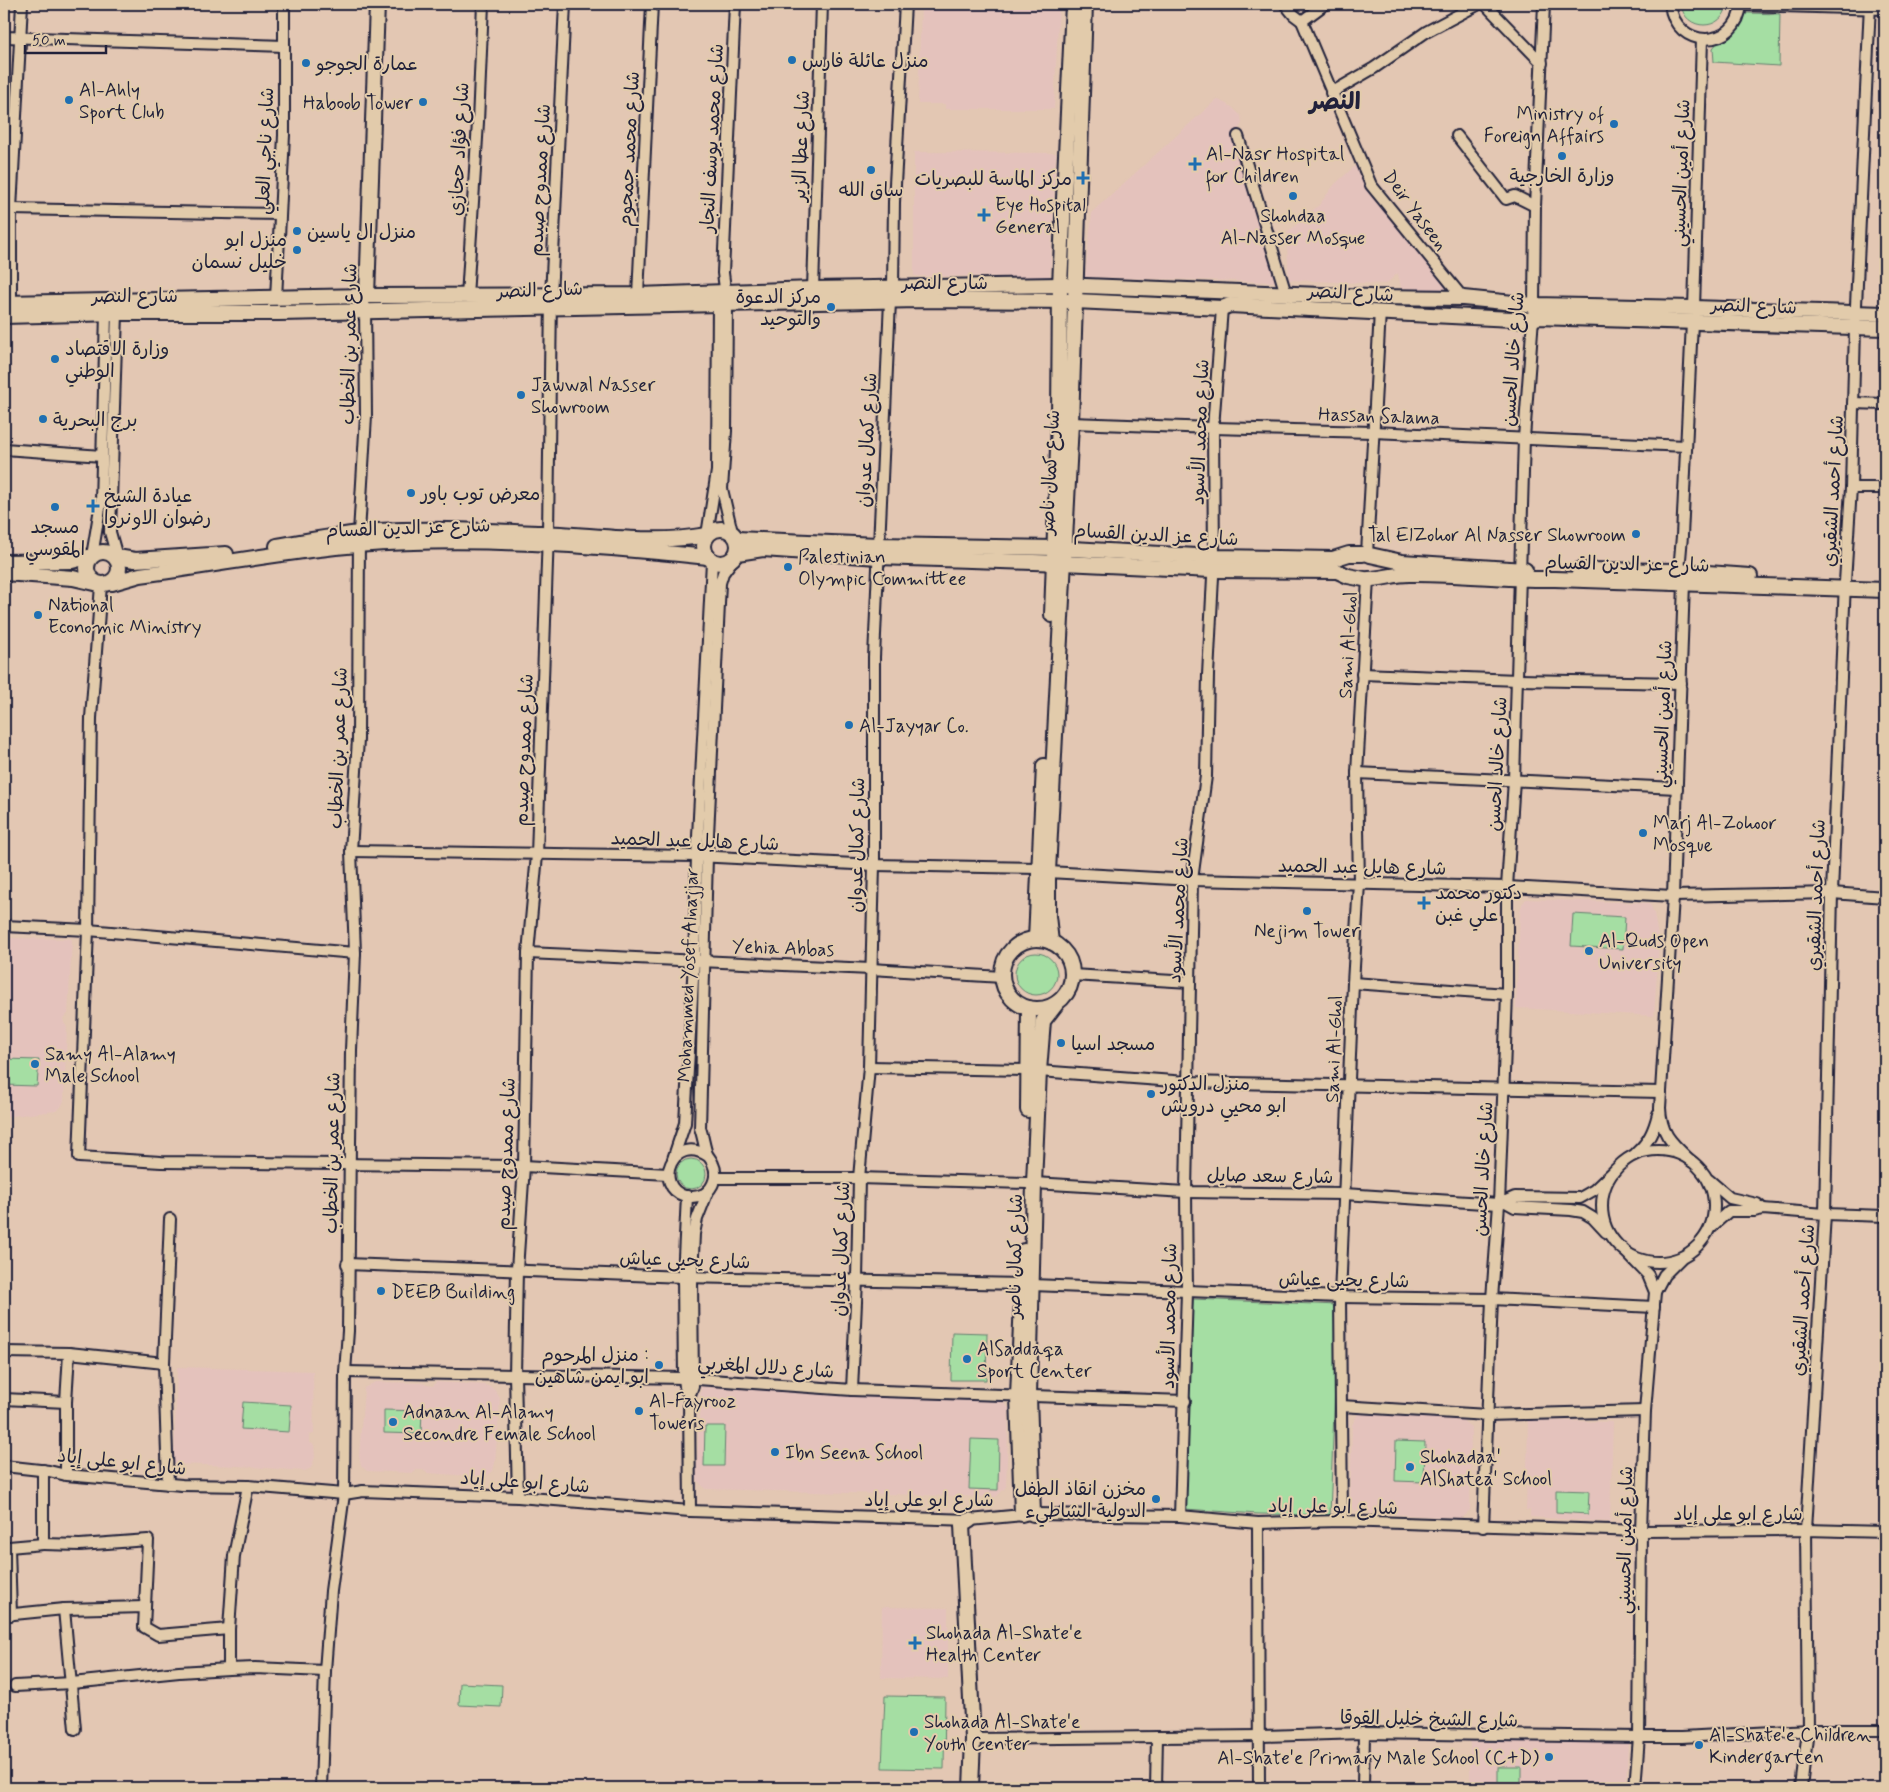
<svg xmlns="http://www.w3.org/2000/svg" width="1889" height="1792" font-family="Mynerve,'Playpen Sans Arabic',sans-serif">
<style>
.built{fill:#e4c2bc}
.green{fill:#a5dea3;stroke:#64806f}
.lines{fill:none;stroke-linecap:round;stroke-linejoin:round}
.street-casing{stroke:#22223b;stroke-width:14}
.secondary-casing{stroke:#22223b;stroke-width:18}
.street{stroke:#e2cbab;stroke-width:10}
.secondary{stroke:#e2cbab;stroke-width:14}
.poi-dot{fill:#1f6fb2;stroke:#e2cbab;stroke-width:2}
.labels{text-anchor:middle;stroke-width:4;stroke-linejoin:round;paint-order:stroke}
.poi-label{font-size:19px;fill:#22223b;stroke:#e2cbab;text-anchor:start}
.street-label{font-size:19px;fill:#22223b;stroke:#e2cbab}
.district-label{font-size:24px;font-weight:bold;fill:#22223b;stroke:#e2cbab}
</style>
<rect width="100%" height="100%" fill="#e3c7b3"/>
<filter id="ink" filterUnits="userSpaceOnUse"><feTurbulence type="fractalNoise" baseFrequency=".02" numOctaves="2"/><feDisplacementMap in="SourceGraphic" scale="10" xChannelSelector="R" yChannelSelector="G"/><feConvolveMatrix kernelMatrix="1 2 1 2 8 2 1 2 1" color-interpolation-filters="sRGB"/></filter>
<g filter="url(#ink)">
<!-- built -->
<g class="built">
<polygon points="921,4 1059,4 1054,109 945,109 945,104 918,104"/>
<polygon points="1217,99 1232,107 1241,116 1242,124 1235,133 1280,282 1085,277 1092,212"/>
<polygon points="914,152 1056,153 1050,277 914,276"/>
<polygon points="1356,165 1364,183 1443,279 1447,290 1401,288 1398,273 1386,284 1289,280 1287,246 1291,246 1290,236 1287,233 1319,205 1334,185"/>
<polygon points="1526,899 1648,903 1651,906 1654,913 1659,943 1654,1016 1516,1008 1520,911 1522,904"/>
<polygon points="4,938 72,939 68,1014 63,1018 64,1023 67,1027 64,1101 61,1107 56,1111 4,1117"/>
<polygon points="177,1367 313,1371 314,1434 309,1435 309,1442 314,1445 315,1457 311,1468 305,1471 238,1466 174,1464"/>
<polygon points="375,1382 422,1383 427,1385 433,1386 436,1382 486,1385 494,1389 500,1398 495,1463 493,1471 485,1477 427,1473 423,1470 417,1470 413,1473 367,1471 361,1466 359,1456 364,1388"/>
<polygon points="701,1387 1002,1401 1009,1408 1006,1487 996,1497 705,1489 696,1478 699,1427 702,1426 702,1420 699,1420"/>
<polygon points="1358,1414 1462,1420 1471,1427 1470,1510 1461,1518 1358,1512 1350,1506 1352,1425"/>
<polygon points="1528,1420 1613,1422 1610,1522 1530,1517 1530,1510 1526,1510"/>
<polygon points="882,1607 948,1608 948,1679 881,1678"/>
<polygon points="1470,1742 1628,1742 1626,1788 1470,1788"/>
</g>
<!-- green -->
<g class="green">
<path d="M1681,4H1727C1724,32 1684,32 1681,4Z"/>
<polygon points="1747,13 1780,14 1779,66 1714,62 1713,48 1717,43 1727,37"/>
<polygon points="1573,914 1625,917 1623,949 1571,946"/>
<circle cx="1036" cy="974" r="21"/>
<polygon points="4,1059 39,1060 37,1086 4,1085"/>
<circle cx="691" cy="1174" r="15"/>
<polygon points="1193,1299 1338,1305 1330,1515 1258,1514 1185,1509"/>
<polygon points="952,1332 987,1333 986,1380 951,1380"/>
<polygon points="243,1402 291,1405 289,1432 241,1429"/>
<polygon points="384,1410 422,1411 421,1434 384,1433"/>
<polygon points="705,1426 725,1426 724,1466 704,1466"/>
<polygon points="971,1439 999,1440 998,1490 969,1489"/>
<polygon points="1396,1441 1425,1442 1424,1482 1395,1481"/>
<polygon points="1556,1490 1589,1491 1588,1514 1556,1512"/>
<polygon points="460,1683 502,1685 501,1707 459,1705"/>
<polygon points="885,1696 945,1697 944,1769 882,1768"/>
<rect x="1498" y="1767" width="23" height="21"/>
</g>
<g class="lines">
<!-- street casing -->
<g class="street-casing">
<g id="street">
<polyline points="1285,4 1294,15 1302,21 1371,185 1463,298"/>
<polyline points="1485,4 1542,63"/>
<path d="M1670,4C1675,51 1738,50 1741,4"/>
<polyline points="1741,5 1885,9"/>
<polyline points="1302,21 1325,4"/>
<polyline points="4,37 284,46"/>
<polyline points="1331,93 1374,68 1426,32 1479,4"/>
<polyline points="1238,136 1286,294"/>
<polyline points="1457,136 1506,199 1515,196 1535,206"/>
<polyline points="11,209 280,214"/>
<polyline points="893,288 894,202 905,4"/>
<polyline points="813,289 822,4"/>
<polyline points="638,295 652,4"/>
<polyline points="467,297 478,122 483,4"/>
<polyline points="276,299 284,135 284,4"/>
<polyline points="11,303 11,209 22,4"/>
<polyline points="1694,308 1702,39"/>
<polyline points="1853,403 1885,404"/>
<polyline points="1071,423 1213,428 1373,432 1686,446"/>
<polyline points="4,449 102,456"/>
<polyline points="1851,488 1885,488"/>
<polyline points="732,532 722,489 726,431 727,304 723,273 735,4"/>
<polyline points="707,535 717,471 718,298"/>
<polyline points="1367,554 1380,311"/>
<polyline points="92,556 101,502 106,313"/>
<polyline points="117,557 110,532 117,313"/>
<polyline points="101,585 91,718 88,930 79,1157 161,1162 524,1166 668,1174"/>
<polyline points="1362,674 1518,680 1681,683"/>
<polyline points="1357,773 1677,788"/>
<polyline points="351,851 697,856 874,865 1038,868"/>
<polyline points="1048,872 1192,880 1507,887 1673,896 1832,893 1885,897"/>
<polyline points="4,926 88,930 355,953"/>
<polyline points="528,953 871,969 1002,977"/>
<polyline points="1072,975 1190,982"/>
<polyline points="1353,983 1507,994"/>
<polyline points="869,1067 1029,1070"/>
<polyline points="1039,1071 1187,1082 1661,1092"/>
<circle cx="1658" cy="1206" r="56"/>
<path d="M1636,1153C1649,1142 1654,1130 1658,1114"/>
<path d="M708,1156C673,1133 652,1186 685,1196C692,1198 698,1197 704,1194C714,1188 718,1174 713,1164C712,1160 709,1158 707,1154C704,1146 703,1136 700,1128L707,856L720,583L723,573L734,558"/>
<polyline points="673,1159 685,1123 694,961 697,856 712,561"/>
<path d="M1691,1161C1672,1143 1661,1135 1660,1108L1673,896L1684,583L1679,571L1682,536L1692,322"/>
<polyline points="715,1178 859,1178 1027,1183"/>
<polyline points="1709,1180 1730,1198 1757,1204 1763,1209"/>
<polyline points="1034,1183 1186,1192 1344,1194 1499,1204 1515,1197 1580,1198 1594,1190 1615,1170"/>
<polyline points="687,1196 683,1277 684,1378 685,1387 689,1397"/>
<polyline points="1504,1201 1515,1207 1571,1210 1583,1212 1593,1218 1606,1232"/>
<polyline points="1711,1227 1729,1211 1754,1211 1763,1209 1825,1214 1885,1216"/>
<polyline points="1622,1248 1648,1275 1655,1292 1645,1411 1641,1531 1639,1737 1635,1788"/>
<polyline points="347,1264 683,1277 1022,1284"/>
<polyline points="1032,1285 1340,1297 1492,1299 1654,1307"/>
<polyline points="1655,1292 1664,1275 1681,1258"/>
<polyline points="4,1352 69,1353 164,1363"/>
<polyline points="345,1372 684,1378 852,1390 1185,1401"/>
<polyline points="852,1390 857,1280 859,1178 869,1067 874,865 874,657 890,301"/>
<polyline points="4,1399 66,1402"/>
<polyline points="1341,1406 1487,1415 1645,1411"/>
<polyline points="4,1466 49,1471 66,1475 182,1485 248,1486 344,1494 363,1491 518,1497 690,1511 970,1520 1033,1514 1180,1516 1258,1523 1342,1521 1641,1531 1806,1530 1885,1532"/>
<polyline points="43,1470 43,1544 80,1545 148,1540 145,1607"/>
<polyline points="66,1475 66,1402 69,1353"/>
<polyline points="168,1484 164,1363 170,1219"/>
<polyline points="518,1497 515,1375 517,1270 524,1166 528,953 537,855 548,533 551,297 565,4"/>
<polyline points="690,1511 689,1397 693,1386 692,1277 694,1234 697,1219 708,1191"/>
<polyline points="1180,1516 1187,1292 1186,1192 1192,880 1206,776 1208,675 1214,557 1213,428 1222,308"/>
<polyline points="1342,1521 1340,1297 1353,983 1359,883 1357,773 1368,579"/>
<polyline points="1258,1523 1259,1788"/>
<polyline points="1483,1527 1492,1299 1499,1204 1507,994 1507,887 1514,780 1524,438 1534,305 1535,206 1544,4"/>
<polyline points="64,1609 75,1729"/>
<polyline points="4,1615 64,1609 145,1607 144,1627 158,1635 229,1629"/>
<polyline points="11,1615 9,1547 43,1544"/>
<polyline points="229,1669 229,1629 234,1556 248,1486"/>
<polyline points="15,1686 72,1683 179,1672 229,1669 255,1668 325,1671"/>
<polyline points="973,1739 1260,1736 1364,1733 1639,1737 1682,1737 1808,1730 1885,1730"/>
<polyline points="321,1788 325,1671 331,1591 344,1494 345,1372 348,1331 351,1050 355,953 351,851 358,739 359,533 366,416 365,306"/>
<polyline points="1156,1788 1157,1737"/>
<polyline points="1363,1788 1364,1733"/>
<polyline points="1801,1788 1808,1730 1806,1530 1825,1214 1832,893 1845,582 1851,488 1855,327 1870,4"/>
</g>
</g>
<!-- secondary casing -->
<g class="secondary-casing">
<g id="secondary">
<polyline points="367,296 377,4"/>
<polyline points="4,303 367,296 638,295 813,289 1060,285 1371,297 1463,298 1534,305 1694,308 1885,314"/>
<polyline points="4,316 117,313 279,313 919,300 1075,301 1222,308 1230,305 1533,320 1537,317 1885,328"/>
<circle cx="721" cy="546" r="17"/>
<polyline points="737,539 878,545 1055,548 1214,557 1333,559 1349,554 1363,554"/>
<path d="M277,546C311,540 344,534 378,531C432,528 487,531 541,533C597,535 651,545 707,535"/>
<circle cx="103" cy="568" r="16"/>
<polyline points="737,553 763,549 878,557 1064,563 1212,570 1337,571 1348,576 1364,579"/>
<polyline points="1370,555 1402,562 1525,570"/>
<polyline points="117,557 135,560 226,554"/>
<polyline points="4,562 72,561 92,556"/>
<polyline points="1579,570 1679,571 1750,576"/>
<polyline points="4,573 73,578 95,583"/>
<path d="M1368,579C1382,579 1395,574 1409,574C1458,573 1506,580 1555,579L1885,590"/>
<path d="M112,583L140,575C212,566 284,551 357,545C474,536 591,545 708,557"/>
<polyline points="1052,615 1059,419 1060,285 1073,4"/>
<polyline points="1036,939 1044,766"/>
<circle cx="1037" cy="974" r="35"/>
<polyline points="1051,942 1048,916 1048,872 1071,423 1085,4"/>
<polyline points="1028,1110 1029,1008"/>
<polyline points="1022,1514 1018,1396 1024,1251"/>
<polyline points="1033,1514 1029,1396 1034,1183 1039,1071 1043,1021 1057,1003"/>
<polyline points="970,1520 962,1525 973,1739 971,1788"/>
</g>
</g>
<!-- street -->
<use href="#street" class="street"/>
<!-- secondary -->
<use href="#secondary" class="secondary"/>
</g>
</g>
<!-- markers -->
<g class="poi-dot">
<circle cx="792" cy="60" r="5"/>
<circle cx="306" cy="63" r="5"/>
<circle cx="69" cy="100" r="5"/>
<circle cx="423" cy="102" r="5"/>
<circle cx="1614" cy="124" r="5"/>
<circle cx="1562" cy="156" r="5"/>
<path d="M1192.5 156.5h5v5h5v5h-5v5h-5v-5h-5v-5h5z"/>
<circle cx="871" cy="170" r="5"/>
<path d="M1080.5 170.5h5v5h5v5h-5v5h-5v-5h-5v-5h5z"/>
<circle cx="1293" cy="196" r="5"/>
<path d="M981.5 207.5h5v5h5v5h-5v5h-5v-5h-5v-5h5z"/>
<circle cx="297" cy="231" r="5"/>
<circle cx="297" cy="250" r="5"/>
<circle cx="831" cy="307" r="5"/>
<circle cx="55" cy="359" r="5"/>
<circle cx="521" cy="395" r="5"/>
<circle cx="43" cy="419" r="5"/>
<circle cx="411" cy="493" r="5"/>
<path d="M90.5 498.5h5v5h5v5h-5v5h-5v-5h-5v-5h5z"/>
<circle cx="55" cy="507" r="5"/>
<circle cx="1636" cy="534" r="5"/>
<circle cx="788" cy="567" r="5"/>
<circle cx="38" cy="615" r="5"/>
<circle cx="849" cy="725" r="5"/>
<circle cx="1643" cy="833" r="5"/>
<path d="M1421.5 895.5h5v5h5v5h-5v5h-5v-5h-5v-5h5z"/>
<circle cx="1307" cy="911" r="5"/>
<circle cx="1589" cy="951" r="5"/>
<circle cx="1061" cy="1043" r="5"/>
<circle cx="35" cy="1064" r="5"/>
<circle cx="1151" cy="1094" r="5"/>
<circle cx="381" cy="1291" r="5"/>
<circle cx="967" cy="1359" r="5"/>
<circle cx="659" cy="1365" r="5"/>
<circle cx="639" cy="1411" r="5"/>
<circle cx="393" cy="1422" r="5"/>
<circle cx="775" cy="1452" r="5"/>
<circle cx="1410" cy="1467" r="5"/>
<circle cx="1156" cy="1499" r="5"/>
<path d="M912.5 1635.5h5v5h5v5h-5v5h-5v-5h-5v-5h5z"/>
<circle cx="914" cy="1732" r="5"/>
<circle cx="1699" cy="1745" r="5"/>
<circle cx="1549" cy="1757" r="5"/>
</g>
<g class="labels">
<!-- poi labels -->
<g class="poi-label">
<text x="802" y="67">منزل عائلة فارس</text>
<text x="316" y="70">عمارة الجوجو</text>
<text x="79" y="96">Al-Ahly<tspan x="79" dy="22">Sport Club</tspan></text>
<text x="413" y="109" text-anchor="end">Haboob Tower</text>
<text x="1604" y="120" text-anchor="end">Ministry of<tspan x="1604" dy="22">Foreign Affairs</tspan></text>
<text x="1206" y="160">Al-Nasr Hospital<tspan x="1206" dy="22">for Children</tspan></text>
<text x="1562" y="182" text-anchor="middle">وزارة الخارجية</text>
<text x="1072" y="185" text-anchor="end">مركز الماسة للبصريات</text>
<text x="871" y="196" text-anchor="middle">ساق الله</text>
<text x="995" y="211">Eye Hospital<tspan x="995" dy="22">General</tspan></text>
<text x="1293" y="222" text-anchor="middle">Shohdaa<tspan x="1293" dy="22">Al-Nasser Mosque</tspan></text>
<text x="307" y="238">منزل ال ياسين</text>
<text x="287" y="246" text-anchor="end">منزل ابو<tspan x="287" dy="22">خليل نسمان</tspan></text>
<text x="821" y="303" text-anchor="end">مركز الدعوة<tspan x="821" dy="22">والتوحيد</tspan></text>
<text x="65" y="355">وزارة الاقتصاد<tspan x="65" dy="22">الوطني</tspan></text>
<text x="531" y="391">Jawwal Nasser<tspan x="531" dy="22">Showroom</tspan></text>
<text x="53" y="426">برج البحرية</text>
<text x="421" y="500">معرض توب باور</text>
<text x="104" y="502">عيادة الشيخ<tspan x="104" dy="22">رضوان الاونروا</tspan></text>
<text x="55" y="533" text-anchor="middle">مسجد<tspan x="55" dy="22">المقوسي</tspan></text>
<text x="1626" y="541" text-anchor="end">Tal ElZohor Al Nasser Showroom</text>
<text x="798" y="563">Palestinian<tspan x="798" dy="22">Olympic Committee</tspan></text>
<text x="48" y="611">National<tspan x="48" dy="22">Economic Ministry</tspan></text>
<text x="859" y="732">Al-Jayyar Co.</text>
<text x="1653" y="829">Marj Al-Zohoor<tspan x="1653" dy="22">Mosque</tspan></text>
<text x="1435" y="899">دكتور محمد<tspan x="1435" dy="22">علي غبن</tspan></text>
<text x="1307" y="937" text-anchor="middle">Nejim Tower</text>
<text x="1599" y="947">Al-Quds Open<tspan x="1599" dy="22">University</tspan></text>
<text x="1071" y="1050">مسجد اسيا</text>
<text x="45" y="1060">Samy Al-Alamy<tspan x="45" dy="22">Male School</tspan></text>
<text x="1161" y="1090">منزل الدكتور<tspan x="1161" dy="22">ابو محيي درويش</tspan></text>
<text x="391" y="1298">DEEB Building</text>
<text x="977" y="1355">AlSaddaqa<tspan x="977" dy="22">Sport Center</tspan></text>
<text x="649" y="1361" text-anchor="end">منزل المرحوم :<tspan x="649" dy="22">ابو ايمن شاهين</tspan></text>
<text x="649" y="1407">Al-Fayrooz<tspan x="649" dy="22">Towers</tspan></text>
<text x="403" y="1418">Adnaan Al-Alamy<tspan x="403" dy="22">Secondre Female School</tspan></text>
<text x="785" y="1459">Ibn Seena School</text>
<text x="1420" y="1463">Shohadaa'<tspan x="1420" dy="22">AlShatea' School</tspan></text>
<text x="1146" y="1495" text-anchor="end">مخزن انقاذ الطفل<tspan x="1146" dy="22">الدولية الشاطيء</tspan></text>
<text x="926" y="1639">Shohada Al-Shate'e<tspan x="926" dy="22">Health Center</tspan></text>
<text x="924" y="1728">Shohada Al-Shate'e<tspan x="924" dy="22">Youth Center</tspan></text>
<text x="1709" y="1741">Al-Shate'e Children<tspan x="1709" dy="22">Kindergarten</tspan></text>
<text x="1539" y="1764" text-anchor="end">Al-Shate'e Primary Male School (C+D)</text>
</g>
<!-- street labels -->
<g class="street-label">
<text transform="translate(711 138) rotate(-87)" y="7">شارع محمد يوسف النجار</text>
<text transform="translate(800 146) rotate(-88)" y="7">شارع عطا الزير</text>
<text transform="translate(458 149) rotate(-87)" y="7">شارع فؤاد حجازي</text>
<text transform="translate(628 149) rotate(-87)" y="7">شارع محمد جمجوم</text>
<text transform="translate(264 151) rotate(-88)" y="7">شارع ناجي العلي</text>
<text transform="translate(1680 173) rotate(-88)" y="7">شارع أمين الحسيني</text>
<text transform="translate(539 180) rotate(-87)" y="7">شارع ممدوح صيدم</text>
<text transform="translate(1416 210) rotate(53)" y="7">Deir Yaseen</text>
<text x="945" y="289">شارع النصر</text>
<text transform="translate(540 289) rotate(-2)" y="7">شارع النصر</text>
<text transform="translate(1351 292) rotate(3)" y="7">شارع النصر</text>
<text x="135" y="302">شارع النصر</text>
<text transform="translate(1754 305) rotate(2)" y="7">شارع النصر</text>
<text transform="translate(348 344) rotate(-89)" y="7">شارع عمر بن الخطاب</text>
<text transform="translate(1512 359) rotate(-86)" y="7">شارع خالد الحسن</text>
<text transform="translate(1379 415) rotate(2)" y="7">Hassan Salama</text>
<text transform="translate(1199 432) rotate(-88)" y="7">شارع محمد الأسود</text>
<text transform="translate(866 440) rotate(-87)" y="7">شارع كمال عدوان</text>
<text transform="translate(1049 472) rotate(-87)" y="7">شارع كمال ناصر</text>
<text transform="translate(1832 491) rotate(-87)" y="7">شارع أحمد الشقيري</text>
<text transform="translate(408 527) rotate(-2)" y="7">شارع عز الدين القسام</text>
<text transform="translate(1156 534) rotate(3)" y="7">شارع عز الدين القسام</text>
<text transform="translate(1627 563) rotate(1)" y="7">شارع عز الدين القسام</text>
<text transform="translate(1347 645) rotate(-87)" y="7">Sami Al-Ghol</text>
<text transform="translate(1662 714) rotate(-88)" y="7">شارع أمين الحسيني</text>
<text transform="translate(337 748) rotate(-88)" y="7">شارع عمر بن الخطاب</text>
<text transform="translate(523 750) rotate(-88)" y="7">شارع ممدوح صيدم</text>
<text transform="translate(1496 764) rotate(-87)" y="7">شارع خالد الحسن</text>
<text transform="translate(695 840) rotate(2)" y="7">شارع هايل عبد الحميد</text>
<text transform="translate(856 845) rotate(-89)" y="7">شارع كمال عدوان</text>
<text transform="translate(1362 866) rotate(1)" y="7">شارع هايل عبد الحميد</text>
<text transform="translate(1815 895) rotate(-88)" y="7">شارع أحمد الشقيري</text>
<text transform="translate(1177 910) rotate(-87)" y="7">شارع محمد الأسود</text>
<text transform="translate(783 947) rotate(2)" y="7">Yehia Abbas</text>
<text transform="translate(687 975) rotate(-88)" y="7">Mohammed Yosef Alnajjar</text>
<text transform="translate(1333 1049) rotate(-88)" y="7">Sami Al-Ghol</text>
<text transform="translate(331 1153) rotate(-89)" y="7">شارع عمر بن الخطاب</text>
<text transform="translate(505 1154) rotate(-88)" y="7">شارع ممدوح صيدم</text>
<text transform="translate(1482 1169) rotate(-87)" y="7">شارع خالد الحسن</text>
<text transform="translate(1270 1175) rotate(1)" y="7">شارع سعد صايل</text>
<text transform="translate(840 1249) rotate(-88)" y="7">شارع كمال عدوان</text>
<text transform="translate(1014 1256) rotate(-89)" y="7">شارع كمال ناصر</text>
<text transform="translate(685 1259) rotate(2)" y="7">شارع يحيى عياش</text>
<text transform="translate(1344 1279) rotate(1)" y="7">شارع يحيى عياش</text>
<text transform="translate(1802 1300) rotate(-86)" y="7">شارع أحمد الشقيري</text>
<text transform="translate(1168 1316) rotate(-89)" y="7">شارع محمد الأسود</text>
<text transform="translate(766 1366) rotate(4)" y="7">شارع دلال المغربي</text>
<text transform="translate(122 1461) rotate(6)" y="7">شارع ابو على إياد</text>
<text transform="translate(525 1481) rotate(4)" y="7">شارع ابو على إياد</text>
<text x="929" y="1506">شارع ابو على إياد</text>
<text transform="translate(1333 1506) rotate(1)" y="7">شارع ابو على إياد</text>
<text x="1738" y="1520">شارع ابو على إياد</text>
<text transform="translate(1624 1540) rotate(-89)" y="7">شارع أمين الحسيني</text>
<text transform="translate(1429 1718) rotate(1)" y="7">شارع الشيخ خليل القوقا</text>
</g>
<!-- district labels -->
<g class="district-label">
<text x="1335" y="109">النصر</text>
</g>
</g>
<!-- margin -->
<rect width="1889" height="1792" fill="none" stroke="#e2cbab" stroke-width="20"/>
<rect x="10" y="10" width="1869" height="1772" fill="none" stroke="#22223b" stroke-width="2" filter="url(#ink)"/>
<!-- scale -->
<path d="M25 45v8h81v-8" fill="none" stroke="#22223b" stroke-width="2.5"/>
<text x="32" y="45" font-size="15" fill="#22223b" stroke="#e2cbab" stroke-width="4" paint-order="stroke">50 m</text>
</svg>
